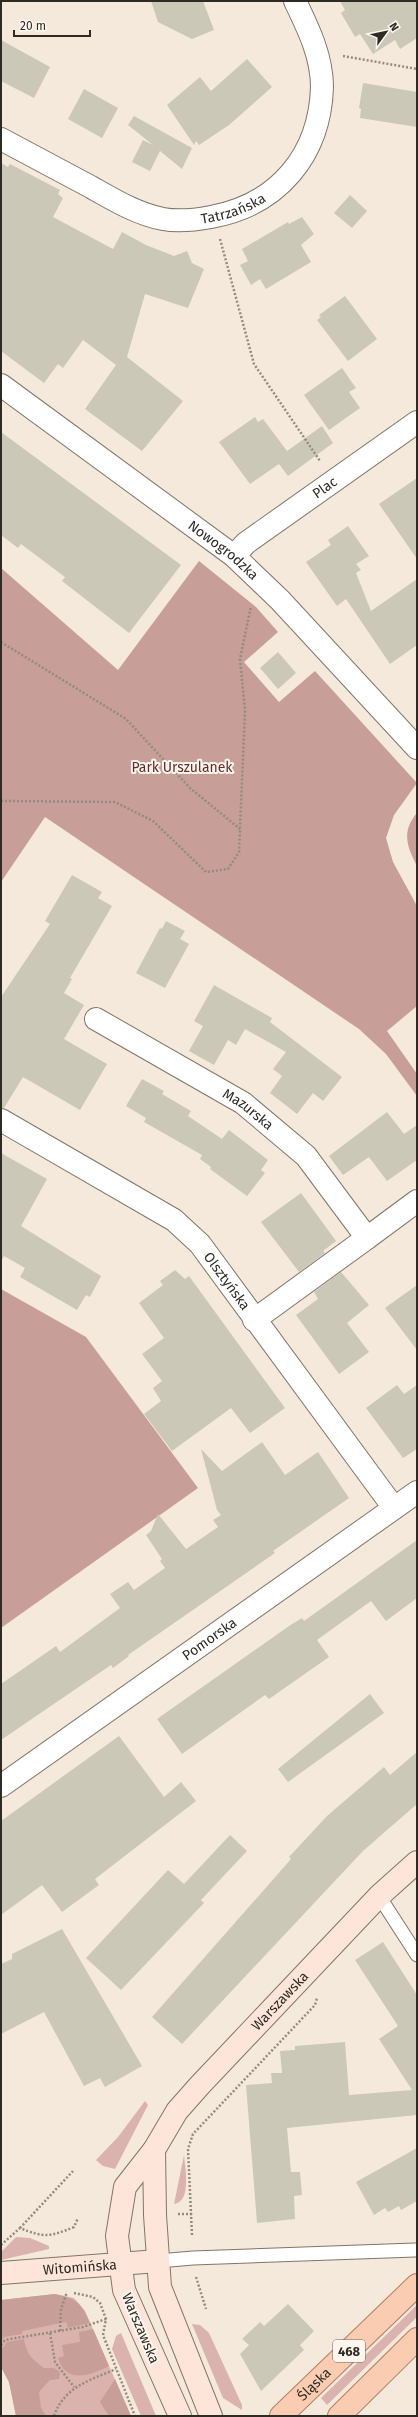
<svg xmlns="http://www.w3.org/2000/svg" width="418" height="2417" font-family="'Fira Sans',sans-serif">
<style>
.green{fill:#dbb3ae}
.forest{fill:#c79e98}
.building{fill:#ccc8b7}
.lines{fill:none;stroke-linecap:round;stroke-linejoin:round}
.lane-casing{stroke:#807568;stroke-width:15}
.street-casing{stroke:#807568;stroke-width:24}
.secondary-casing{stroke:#807568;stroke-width:24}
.primary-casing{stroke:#b17e60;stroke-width:24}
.path{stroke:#938b81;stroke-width:2.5;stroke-dasharray:2 2;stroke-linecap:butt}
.lane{stroke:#fff;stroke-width:13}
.street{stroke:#fff;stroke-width:22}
.secondary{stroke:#fde6d9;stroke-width:22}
.primary{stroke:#facdb3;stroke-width:22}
.labels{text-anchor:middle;stroke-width:4;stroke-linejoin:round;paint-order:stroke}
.shield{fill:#fff7ef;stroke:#6d6861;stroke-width:1}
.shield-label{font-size:13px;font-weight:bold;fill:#2e2a24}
.street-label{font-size:14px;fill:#2e2a24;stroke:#fff7ef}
.park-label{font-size:14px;fill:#622c26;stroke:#fff7ef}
</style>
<rect width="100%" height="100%" fill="#f5e9db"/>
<!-- green -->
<g class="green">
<polygon points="145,2101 148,2105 115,2169 103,2166 96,2160 118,2137"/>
<path d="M184,2155C185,2167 192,2202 174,2204Z"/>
<polygon points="16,2237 30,2238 49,2246 49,2249 1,2260 1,2252"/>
<polygon points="55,2294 74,2298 85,2311 131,2416 16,2416 9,2382 1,2367 1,2300"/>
<polygon points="417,2305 417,2317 327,2405 321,2398"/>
<polygon points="192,2324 200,2325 209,2333 242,2405 242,2410 223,2398"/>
<polygon points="121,2333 156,2416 141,2416 112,2349 116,2336"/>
</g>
<!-- forest -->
<g class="forest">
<polygon points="199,561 256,607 278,632 244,662 279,702 315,671 417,783 394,815 386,838 393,862 417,906 417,1006 387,1031 417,1074 417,1096 386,1054 359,1029 45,817 1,882 1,568 118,670"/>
<path d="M417,813V866C407,847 401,831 417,813Z"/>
<polygon points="1,1289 86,1337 198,1488 1,1628"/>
<path d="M55,2294C77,2299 81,2302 90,2323L68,2328L66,2322L22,2331V2334L4,2337L1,2341V2300Z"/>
<path d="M93,2329L109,2366C91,2375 66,2385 58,2358L64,2356L62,2345L80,2342L79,2332Z"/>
<path d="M24,2339C27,2355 31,2358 44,2368H54L60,2372L59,2379L50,2380L39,2392L41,2408L46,2416H16L9,2382L1,2367V2350L7,2342Z"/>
<polygon points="115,2379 131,2416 109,2416 100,2402"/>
</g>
<!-- building -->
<g class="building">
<polygon points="151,1 203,1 214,30 192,39 158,22"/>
<polygon points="340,1 417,1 417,38 400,49 395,40 373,54 360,34 355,37 341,13 345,10"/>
<polygon points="1,40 50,67 34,98 1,81"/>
<polygon points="247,59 272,87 229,125 199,145 196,141 194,145 167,105 200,77 211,91"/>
<polygon points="363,83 417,92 417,127 360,118 361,109 359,108"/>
<polygon points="84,89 118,108 102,138 68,119"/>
<polygon points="134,116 192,148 182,169 160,151 150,171 132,162 143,140 153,145 128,125"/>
<polygon points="1,163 8,167 10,164 60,190 58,194 63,198 53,217 113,249 122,232 146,245 174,256 187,251 192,263 204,269 188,308 145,294 127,357 183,401 142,451 85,409 116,365 83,340 63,368 58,364 44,383 1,351"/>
<polygon points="350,195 367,211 352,228 334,213"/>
<polygon points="302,217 314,234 301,245 311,262 266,289 260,279 251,285 240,265 248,261 242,249 288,222 289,224"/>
<polygon points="345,296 377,339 348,361 317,320 321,317 319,315"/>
<polygon points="342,368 356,388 349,392 360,408 329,430 304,395"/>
<polygon points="255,417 258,422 263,419 287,451 322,426 333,443 288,476 279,464 250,484 219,442"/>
<polygon points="1,432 181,565 129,633 62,581 65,577 21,544 18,548 1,535"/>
<polygon points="417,478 417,559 379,504"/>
<polygon points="348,526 369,556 356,564 361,570 356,573 371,611 417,579 417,645 390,664 346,599 337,606 306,562 331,545 328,540"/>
<polygon points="278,652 296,673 278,689 260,668"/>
<polygon points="72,875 102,892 98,898 112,906 70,978 72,979 64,993 84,1005 64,1039 107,1064 80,1110 23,1077 4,1108 1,1108 1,997 50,924 45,921"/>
<polygon points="166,921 185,931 180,939 189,944 165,988 136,973 160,928 162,929"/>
<polygon points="214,985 272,1018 270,1022 342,1077 323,1101 313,1093 297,1114 270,1093 282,1076 273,1069 286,1052 245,1029 236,1045 228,1040 214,1065 189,1051 203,1026 194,1021"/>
<polygon points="142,1079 164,1091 162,1094 191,1111 188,1116 222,1139 229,1130 268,1160 261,1170 265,1173 247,1196 210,1169 211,1167 200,1159 202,1155 144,1122 146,1118 126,1106"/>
<polygon points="387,1112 404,1134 417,1125 417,1160 387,1181 369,1157 343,1175 329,1156"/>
<polygon points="1,1153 47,1179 21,1226 101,1276 90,1297 86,1295 77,1310 20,1277 25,1268 4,1256 1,1261"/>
<polygon points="301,1193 336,1241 323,1251 325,1253 299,1272 261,1222"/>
<polygon points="175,1270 185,1279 189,1276 285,1408 250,1433 231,1408 172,1451 144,1414 161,1401 153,1388 162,1381 142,1354 164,1338 139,1303 163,1285 160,1281"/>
<polygon points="341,1272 369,1305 347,1323 369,1352 339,1374 296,1315 318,1299 314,1292"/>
<polygon points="417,1285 417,1350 385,1308"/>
<polygon points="397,1385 404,1394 417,1385 417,1449 403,1458 366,1408"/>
<polygon points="262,1442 285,1475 318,1452 349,1498 273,1551 275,1553 128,1655 129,1656 113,1668 111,1665 1,1740 1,1684 56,1646 60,1652 120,1608 110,1594 128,1582 134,1590 165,1568 160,1561 162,1559 146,1535 151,1531 158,1514 186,1549 218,1527 213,1520 221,1515 217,1510 201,1449 222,1471"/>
<polygon points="417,1540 417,1598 386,1621 371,1601 317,1640 329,1657 269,1699 265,1695 182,1754 157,1719 289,1626 302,1618 304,1621"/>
<polygon points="370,1694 384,1713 288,1782 278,1769"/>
<polygon points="119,1736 164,1797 181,1782 196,1801 95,1879 99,1885 62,1912 42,1885 1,1915 1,1821"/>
<polygon points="417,1752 417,1804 363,1851 182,2044 152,2017 277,1875 291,1859 289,1857 327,1816 384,1767 390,1775"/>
<polygon points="230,1835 247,1851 201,1900 204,1903 121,1990 86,1958 168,1870 184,1884"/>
<polygon points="62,1929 142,2066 105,2087 100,2078 84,2086 44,2012 1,2034 1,1964 12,1959 12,1954"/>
<polygon points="383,1942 417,1995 417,2115 287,2128 291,2172 300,2172 302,2195 294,2196 295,2219 257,2223 246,2085 272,2083 271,2073 282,2073 280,2051 295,2050 295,2046 345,2042 349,2095 412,2090 379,2039 398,2026 355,1960"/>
<polygon points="417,2148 417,2201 401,2210 399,2206 388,2212 385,2208 374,2215 356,2182"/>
<polygon points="288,2304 314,2331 300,2345 304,2350 261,2391 240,2354 249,2345 242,2339 260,2322 264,2326"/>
</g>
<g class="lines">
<!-- lane casing -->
<g class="lane-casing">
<g id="lane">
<polyline points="379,1896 417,1955"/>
<polyline points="158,2261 193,2258 415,2250"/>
</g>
</g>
<!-- street casing -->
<g class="street-casing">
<g id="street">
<path id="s1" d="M1,139C31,155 61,171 91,187C114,200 137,214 163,219C179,222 195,220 211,217C278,205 320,155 322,87C322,56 308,28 295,1"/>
<path id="s2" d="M1,385L234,556L280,600L417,748"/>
<path id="s3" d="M234,556L246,543L417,422"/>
<path id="s4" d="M96,1019L243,1103L306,1156L367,1238L254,1320"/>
<path id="s5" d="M1,1120L174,1220L200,1244L394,1508"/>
<polyline points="367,1238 417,1201"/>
<path id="s6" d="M1,1786L417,1492"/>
</g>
</g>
<!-- secondary casing -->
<g class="secondary-casing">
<g id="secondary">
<polyline points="154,2150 155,2215 160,2287 211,2416"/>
<path id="s7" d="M1,2273L158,2261"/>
<path id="s8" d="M180,2416L124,2290L117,2236L125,2187L154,2150L177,2111L200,2085L379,1896L417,1862"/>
</g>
</g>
<!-- primary casing -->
<g class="primary-casing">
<g id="primary">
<path id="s9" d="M281,2416L417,2285"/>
<polyline points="339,2416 417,2339"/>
</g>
</g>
<!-- path -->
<g class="path">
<polyline points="343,56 417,69"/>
<polyline points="220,239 254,364 320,461"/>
<polyline points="1,642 126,719 190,788 240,829"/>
<polyline points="1,801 115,802 153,821 206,872 228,869 239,852 245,711 240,659 251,606"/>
<polyline points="178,2214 192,2214"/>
<polyline points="20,2228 73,2171"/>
<polyline points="192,2235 188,2149 193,2134 315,2005 317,1998"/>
<path d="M1,2245L20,2228C44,2238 50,2237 74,2227L78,2218"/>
<polyline points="196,2277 206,2309"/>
<polyline points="74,2293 93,2297 100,2303 106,2319 103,2335 135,2416"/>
<polyline points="60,2331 61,2309 67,2292"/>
<polyline points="50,2333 55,2362 74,2387"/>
<polyline points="1,2345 5,2340 10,2339 83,2327 106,2319"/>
<path d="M54,2416C64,2387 90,2380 116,2369"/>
</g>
<!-- lane -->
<use href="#lane" class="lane"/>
<!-- street -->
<use href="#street" class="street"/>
<!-- secondary -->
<use href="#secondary" class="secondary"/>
<!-- primary -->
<use href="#primary" class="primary"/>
</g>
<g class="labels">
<!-- shield labels -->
<rect class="shield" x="333" y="2340" width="32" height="22" rx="3"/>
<g class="shield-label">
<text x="349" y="2356">468</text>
</g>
<!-- street labels -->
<g class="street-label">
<text dy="5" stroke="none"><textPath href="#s1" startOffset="253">Tatrzańska</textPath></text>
<text dy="5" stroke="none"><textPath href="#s3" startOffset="114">Plac</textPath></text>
<text dy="5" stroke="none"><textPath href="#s2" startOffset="277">Nowogrodzka</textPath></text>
<text dy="5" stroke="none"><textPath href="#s4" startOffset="177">Mazurska</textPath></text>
<text dy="5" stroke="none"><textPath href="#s5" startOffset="281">Olsztyńska</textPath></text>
<text dy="5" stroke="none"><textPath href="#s6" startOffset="255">Pomorska</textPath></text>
<text dy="5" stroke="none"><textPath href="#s8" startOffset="485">Warszawska</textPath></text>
<text dy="5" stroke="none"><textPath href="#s7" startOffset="79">Witomińska</textPath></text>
<text transform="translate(141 2328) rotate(67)" y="5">Warszawska</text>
<text dy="5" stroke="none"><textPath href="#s9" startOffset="46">Śląska</textPath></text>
</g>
<!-- park labels -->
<g class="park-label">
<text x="182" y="772">Park Urszulanek</text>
</g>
</g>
<!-- border -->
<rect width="418" height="2417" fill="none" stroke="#2e2a24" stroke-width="4"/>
<!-- north arrow -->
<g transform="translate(386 32) rotate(57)" stroke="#fff7ef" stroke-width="3" paint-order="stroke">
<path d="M0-3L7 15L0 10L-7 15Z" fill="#2e2a24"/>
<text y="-6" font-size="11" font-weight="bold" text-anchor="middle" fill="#2e2a24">N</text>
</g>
<!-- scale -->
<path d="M14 30v6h76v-6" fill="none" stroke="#2e2a24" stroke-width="2"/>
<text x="20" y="30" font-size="12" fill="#2e2a24" stroke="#fff7ef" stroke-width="3" paint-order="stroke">20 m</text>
</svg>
